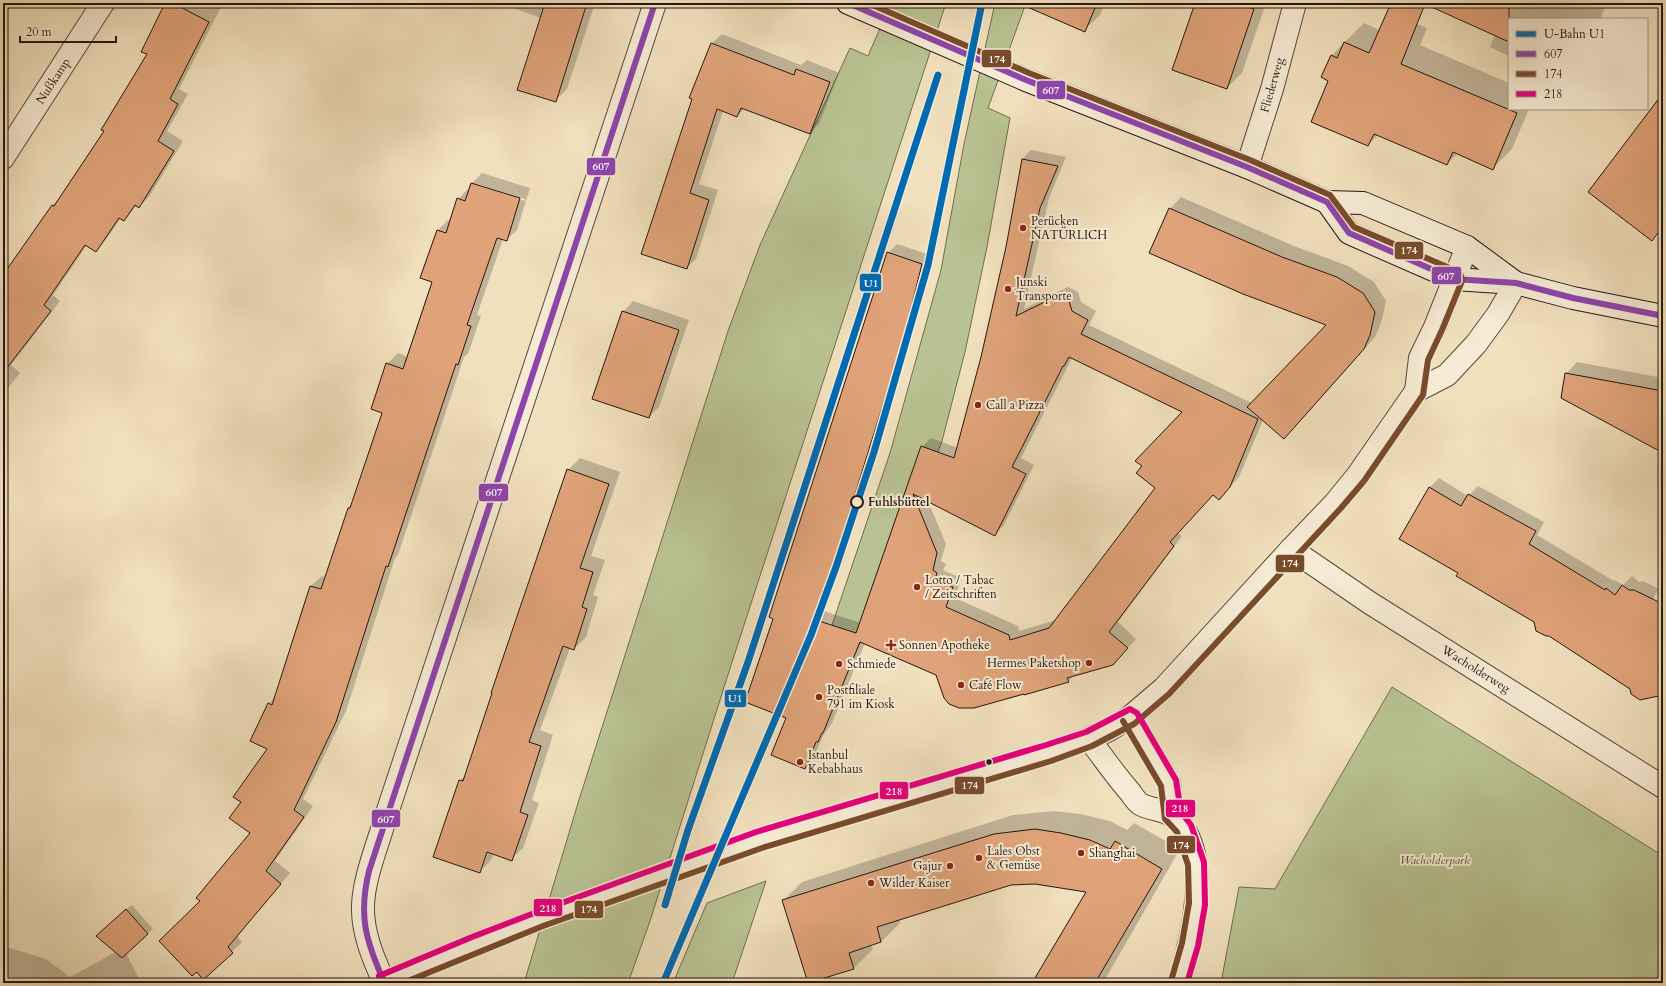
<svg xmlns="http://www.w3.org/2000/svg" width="1666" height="986" font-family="Cardo,serif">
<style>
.green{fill:#b9c292;stroke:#706c50}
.shadow{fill:#0003;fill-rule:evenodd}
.building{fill:#e0a379;stroke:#26150f;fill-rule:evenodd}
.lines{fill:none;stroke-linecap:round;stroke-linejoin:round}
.street-casing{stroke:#59483a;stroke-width:24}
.secondary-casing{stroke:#26150f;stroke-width:24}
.street{stroke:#f6ebd4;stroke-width:22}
.secondary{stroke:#f6ebd4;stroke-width:22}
.bus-1-casing{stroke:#f6ebd4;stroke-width:9}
.bus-2-casing{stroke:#f6ebd4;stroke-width:9}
.bus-3-casing{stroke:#f6ebd4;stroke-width:9}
.bus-1{stroke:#8e44ad;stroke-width:6}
.bus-2{stroke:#7a4b2a;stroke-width:6}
.bus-3{stroke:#e5007d;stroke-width:6}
.metro-1-casing{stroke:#f6ebd4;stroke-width:10}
.metro-1{stroke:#006ab3;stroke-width:7}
.poi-dot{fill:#8f2418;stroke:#f6ebd4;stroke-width:1.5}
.stop-dot{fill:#f6ebd4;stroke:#26150f;stroke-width:2}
.bus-dot{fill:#26150f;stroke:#f6ebd4;stroke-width:1.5}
.labels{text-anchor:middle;stroke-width:4;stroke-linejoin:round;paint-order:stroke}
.street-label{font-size:12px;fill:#26150f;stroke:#f6ebd4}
.poi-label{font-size:12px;fill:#26150f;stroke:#f6ebd4;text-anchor:start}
.stop-label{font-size:12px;font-weight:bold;fill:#26150f;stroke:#f6ebd4;text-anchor:start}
.park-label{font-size:12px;font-style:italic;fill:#59523d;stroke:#f6ebd4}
.line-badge{stroke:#f6ebd4;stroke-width:1.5}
.badge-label{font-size:11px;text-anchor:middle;font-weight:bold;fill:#fff}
</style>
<rect width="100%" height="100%" fill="#f1e0bd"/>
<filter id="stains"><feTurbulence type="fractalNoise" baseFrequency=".005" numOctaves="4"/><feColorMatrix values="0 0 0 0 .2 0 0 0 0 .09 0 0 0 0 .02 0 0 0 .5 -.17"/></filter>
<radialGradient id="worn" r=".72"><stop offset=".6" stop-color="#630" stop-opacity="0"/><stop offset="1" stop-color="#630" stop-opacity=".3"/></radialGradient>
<!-- green -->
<g class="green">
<polygon points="891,3 946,3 733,659 650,921 628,983 524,983 578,803 728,331 760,245 850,48 868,56"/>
<polygon points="995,3 1026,3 988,108 1010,118 987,247 965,352 942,441 911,523 860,643 852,658 824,649 890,453 941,270 964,144"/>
<polygon points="1392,687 1663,856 1663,983 1221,983 1239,887 1275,889"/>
<polygon points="766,881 732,983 673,983 707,903"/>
</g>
<!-- shadow -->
<g class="shadow">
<polygon points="3,3 13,3 3,21"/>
<polygon points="167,3 223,3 179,89 188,94 167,131 183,141 149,197 139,207 137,205 124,220 121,218 105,241 95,251 87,245 53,295 60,301 11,365 20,373 3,394 3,277 53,205 61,197 105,131 148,54"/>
<polygon points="500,3 595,3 567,89 555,101 541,18"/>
<polygon points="1041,3 1105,3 1100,15 1084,30"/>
<polygon points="1196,3 1266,3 1242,73 1227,88"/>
<polygon points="1424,3 1607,3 1600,19 1509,19 1509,56 1490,47 1495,35"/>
<polygon points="1398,16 1427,28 1420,45 1509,83 1509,109 1529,109 1512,149 1493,168 1458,153 1447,164 1378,135 1368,145 1330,80 1331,56 1364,23 1382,31"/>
<polygon points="722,34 801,65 807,60 839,73 819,124 810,133 745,108 737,116 723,111 699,184 718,190 696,259 686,268 693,99 691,97 712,43"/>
<path d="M1031,150L1066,157L1049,198L1024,309L1068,287L1078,292L1081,302L1096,311L1089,325L1252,403L1328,325L1170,209L1181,197L1294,246L1348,266L1374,282L1386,301L1381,323L1375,337L1295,427L1263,420L1239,477L1219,499L1213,494L1178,533L1182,536L1118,622L1136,639L1121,655L1075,674L1068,682L937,674L865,643L832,723L823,736L813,759L804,767L788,717L774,619L888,253L897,244L930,255L911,330L824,611L861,623L922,447L931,438L958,448L982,357L1007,247L1022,159ZM1072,358L1183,411L1143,466L1157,488L1056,620L1019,631L1018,626L955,598L961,578L943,570L946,564L941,561L946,544L928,501L995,534L1004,525L1034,465L1021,458Z"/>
<path d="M482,173L530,188L517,230L506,240L503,239L477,315L481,316L468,354L464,357L398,555L395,558L346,711L303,799L313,806L275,861L290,873L237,936L242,942L203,978L201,901L251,833L242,802L268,749L269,704L275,697L311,586L322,576L326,577L348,508L352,504L383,412L387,364L398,353L408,357L433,282L438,230L448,220L451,221L458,199L468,189H470L472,183ZM477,184L525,199V201L477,186Z"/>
<polygon points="633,301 689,320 659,407 649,417 623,312"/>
<polygon points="1577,362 1663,378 1663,445 1566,374"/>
<polygon points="580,458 620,472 591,556 605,560 593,595 598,597 586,637 574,649 570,648 540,730 553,735 532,800 539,803 523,848 511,859 494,853 491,860 479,872 434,856 460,780 467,774 568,470"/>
<polygon points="1439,478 1468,496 1478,486 1544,522 1537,535 1614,581 1615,580 1623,585 1632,576 1639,582 1643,581 1659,589 1649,605 1663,614 1663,701 1459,573 1400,538 1430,487"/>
<polygon points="1054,811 1080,814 1110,821 1127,830 1134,823 1180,849 1103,983 1033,983 1087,891 1035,883 1010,884 899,919 900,923 881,942 871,945 873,949 854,968 809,982 783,901 802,882 1013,815"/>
<polygon points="132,905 153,929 126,953 141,983 11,983 3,972 3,946 46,959 70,977 116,952 102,931"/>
</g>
<!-- building -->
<g class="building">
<polygon points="165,3 173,3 209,22 170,99 178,104 158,141 174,151 139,208 135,205 124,221 119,218 96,252 85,245 44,305 51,311 3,373 3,275 52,205 54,206 104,131 101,130 147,54 141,52"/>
<polygon points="545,3 587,3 556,102 517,90"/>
<polygon points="1018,3 1097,3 1085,32"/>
<polygon points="1195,3 1238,3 1254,9 1227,89 1172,70"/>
<polygon points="1391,3 1509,3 1509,42 1425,4 1401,64 1517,113 1493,170 1453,152 1447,165 1374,134 1368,146 1311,122 1328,81 1321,77 1331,55 1337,58 1344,42 1369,53"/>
<polygon points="711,43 794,75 796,69 830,82 810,134 741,108 737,117 717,109 690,193 709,200 687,269 641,254 692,99 689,98"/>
<polygon points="1663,93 1663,226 1652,241 1588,192"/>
<path d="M1022,159L1058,166L1040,208L1016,316L1059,295L1069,301L1072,311L1088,320L1081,334L1258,419L1230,487L1219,500L1213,495L1170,542L1174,546L1109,632L1128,648L1113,665L1067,678L1069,682L1024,695V694L974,708H959L949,704L944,698L936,675L860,642L823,733H822L818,742H816L805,769L771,755L786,718L745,702L773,619L769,617L887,252L922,264L903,340L816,620L856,633L921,446L954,458L981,357L1006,247ZM1069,357L1182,412L1135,461L1142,466L1136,473L1155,488L1049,628L1010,640L1009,635L946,607L953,587L935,579L937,573L933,570L937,553L913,494L995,536L1026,474L1012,467L1063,366H1064Z"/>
<polygon points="471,183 520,198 507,241 497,238 467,325 471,326 458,365 456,364 388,567 386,566 336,722 294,810 304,817 266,871 281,884 228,947 233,953 203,980 197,972 192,976 159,941 200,901 196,898 250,833 229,818 241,802 233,797 267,749 250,741 268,703 272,705 310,586 321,589 348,508 350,508 382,413 371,409 386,363 403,369 432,282 420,278 437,230 446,233 457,198 465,201"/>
<polygon points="1169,208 1282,257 1337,277 1363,293 1375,312 1370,335 1364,349 1284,439 1247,407 1326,325 1243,294 1149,253"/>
<polygon points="622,311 679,330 649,418 592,399"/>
<polygon points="1565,373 1663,391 1663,453 1561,398"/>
<polygon points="567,469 609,484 580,568 593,572 582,607 587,609 574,650 563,646 529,742 541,746 520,812 528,815 512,861 487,852 480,873 433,857 459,780 463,781 492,693 491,693"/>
<polygon points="1429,487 1461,506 1468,494 1536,531 1529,544 1605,590 1606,588 1615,595 1622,585 1629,590 1634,590 1663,604 1663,695 1640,700 1631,694 1630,689 1549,636 1546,636 1536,631 1534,622 1456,576 1458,573 1399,539"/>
<polygon points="1035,829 1061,833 1090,840 1110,849 1115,841 1162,869 1095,983 1032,983 1086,892 1035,884 1011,885 877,927 881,942 849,953 854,969 808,983 782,900 994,834"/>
<polygon points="126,909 148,934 122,958 96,936"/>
</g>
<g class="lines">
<!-- street casing -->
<g class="street-casing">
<g id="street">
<polyline points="3,158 103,3"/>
<polyline points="1247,167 1272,89 1295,3"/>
<polyline points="1416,391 1420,358 1435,327 1467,247"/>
<polyline points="1291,549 1370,603 1663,787"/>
<polyline points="1130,717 1169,783 1173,816"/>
<path d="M1089,739C1103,757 1115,775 1130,792C1133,796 1136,801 1140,804C1150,810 1165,809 1174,817C1214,853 1192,939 1179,983"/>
<path d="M384,982C373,958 362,932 363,905C364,877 379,841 387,813L655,3"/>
<polyline points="382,983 475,944 540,919 759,840 1048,753 1089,739 1109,730 1130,717 1164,688 1291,549 1335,503 1357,476 1416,391 1447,375 1476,344 1498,314 1516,283"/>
</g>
</g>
<!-- secondary casing -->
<g class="secondary-casing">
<g id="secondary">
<polyline points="848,3 1026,80 1247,167 1327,202 1363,203 1467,247 1516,283"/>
<polyline points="1327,202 1349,233 1454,279 1516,283 1573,298 1663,316"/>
</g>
</g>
<!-- street -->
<use href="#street" class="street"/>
<!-- secondary -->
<use href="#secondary" class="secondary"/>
<!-- bus-1 casing -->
<g class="bus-1-casing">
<g id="bus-1">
<polyline points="848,3 1026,80 1247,167 1327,202 1349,233 1454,279 1516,283 1573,298 1663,316"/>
<path d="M382,983L384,982C366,941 358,916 369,871L655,3"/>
</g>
</g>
<!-- bus-2 casing -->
<g class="bus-2-casing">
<g id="bus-2">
<polyline points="1123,721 1161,786 1165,819 1177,832 1188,865 1189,903 1182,943 1171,981"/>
<polyline points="403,983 543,926 762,848 1051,761 1092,746 1134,724 1169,694 1341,508 1364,481 1423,395 1428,360 1442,330 1462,281 1461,276 1459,272 1354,227 1330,195 1250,160 1029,73 868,3"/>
</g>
</g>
<!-- bus-3 casing -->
<g class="bus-3-casing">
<polyline id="bus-3" points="379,976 472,937 537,912 756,832 1046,745 1086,732 1130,709 1137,713 1176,780 1181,812 1191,825 1204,862 1205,905 1198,946 1187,983"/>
</g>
<!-- bus-1 -->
<use href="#bus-1" class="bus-1"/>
<!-- bus-2 -->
<use href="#bus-2" class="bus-2"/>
<!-- bus-3 -->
<use href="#bus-3" class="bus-3"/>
<!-- metro-1 casing -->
<g class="metro-1-casing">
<g id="metro-1">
<polyline points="665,905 688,830 748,662 938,75"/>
<polyline points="663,983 811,635 836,567 874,452 928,265 982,3"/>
</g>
</g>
<!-- metro-1 -->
<use href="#metro-1" class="metro-1"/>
</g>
<!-- markers -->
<g class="poi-dot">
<circle cx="1023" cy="228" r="4"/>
<circle cx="1008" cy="289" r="4"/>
<circle cx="978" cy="405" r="4"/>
<circle cx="917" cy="587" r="4"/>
<path d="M889 639h4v4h4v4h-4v4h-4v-4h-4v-4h4z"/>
<circle cx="1089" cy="663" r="4"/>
<circle cx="839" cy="664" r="4"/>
<circle cx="961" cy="685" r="4"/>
<circle cx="819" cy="697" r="4"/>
<circle cx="800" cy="762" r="4"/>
<circle cx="1081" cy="853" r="4"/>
<circle cx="979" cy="858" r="4"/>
<circle cx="950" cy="866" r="4"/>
<circle cx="871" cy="883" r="4"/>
</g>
<circle class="stop-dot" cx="857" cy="502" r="6"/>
<circle class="bus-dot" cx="989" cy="762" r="3.5"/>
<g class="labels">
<!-- street labels -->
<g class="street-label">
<text transform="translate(53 81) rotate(-57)" y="4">Nußkamp</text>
<text transform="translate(1272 85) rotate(-74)" y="4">Fliederweg</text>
<text transform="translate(1476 669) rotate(32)" y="4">Wacholderweg</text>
</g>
<!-- poi labels -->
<g class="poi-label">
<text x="1031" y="225">Perücken<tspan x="1031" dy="14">NATÜRLICH</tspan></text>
<text x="1016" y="286">Junski<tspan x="1016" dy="14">Transporte</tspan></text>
<text x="986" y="409">Call a Pizza</text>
<text x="925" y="584">Lotto / Tabac<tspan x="925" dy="14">/ Zeitschriften</tspan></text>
<text x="899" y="649">Sonnen Apotheke</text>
<text x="1081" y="667" text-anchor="end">Hermes Paketshop</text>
<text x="847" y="668">Schmiede</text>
<text x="969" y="689">Café Flow</text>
<text x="827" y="694">Postfiliale<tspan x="827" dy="14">791 im Kiosk</tspan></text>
<text x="808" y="759">Istanbul<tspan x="808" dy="14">Kebabhaus</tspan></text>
<text x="987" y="855">Lales Obst<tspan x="987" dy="14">&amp; Gemüse</tspan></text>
<text x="1089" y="857">Shanghai</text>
<text x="942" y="870" text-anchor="end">Gajur</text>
<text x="879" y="887">Wilder Kaiser</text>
</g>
<!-- stop labels -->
<g class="stop-label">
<text x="868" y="506">Fuhlsbüttel</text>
</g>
<!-- park labels -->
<g class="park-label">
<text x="1435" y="864">Wacholderpark</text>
</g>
</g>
<g class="line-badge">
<rect x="981" y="49" width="31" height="19" rx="4" fill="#7a4b2a"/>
<rect x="1036" y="80" width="30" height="20" rx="4" fill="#8e44ad"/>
<rect x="586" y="157" width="30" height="19" rx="4" fill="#8e44ad"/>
<rect x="1394" y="241" width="30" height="19" rx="4" fill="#7a4b2a"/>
<rect x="1431" y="266" width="31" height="19" rx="4" fill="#8e44ad"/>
<rect x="859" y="273" width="23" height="19" rx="4" fill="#006ab3"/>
<rect x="478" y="483" width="31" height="19" rx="4" fill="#8e44ad"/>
<rect x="1275" y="554" width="30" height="19" rx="4" fill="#7a4b2a"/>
<rect x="724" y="689" width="23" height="19" rx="4" fill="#006ab3"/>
<rect x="954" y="776" width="31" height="19" rx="4" fill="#7a4b2a"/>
<rect x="879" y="781" width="30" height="19" rx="4" fill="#e5007d"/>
<rect x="1165" y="799" width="31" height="19" rx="4" fill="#e5007d"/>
<rect x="371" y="809" width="30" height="19" rx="4" fill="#8e44ad"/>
<rect x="1166" y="835" width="30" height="19" rx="4" fill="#7a4b2a"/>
<rect x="533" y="898" width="30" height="19" rx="4" fill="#e5007d"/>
<rect x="574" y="900" width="30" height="19" rx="4" fill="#7a4b2a"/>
</g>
<g class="badge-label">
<text x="997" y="63">174</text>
<text x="1051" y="94">607</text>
<text x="601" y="170">607</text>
<text x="1409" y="254">174</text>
<text x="1446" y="280">607</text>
<text x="871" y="287">U1</text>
<text x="494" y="496">607</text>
<text x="1290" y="567">174</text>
<text x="735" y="702">U1</text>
<text x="970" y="789">174</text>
<text x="894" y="795">218</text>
<text x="1180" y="812">218</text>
<text x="386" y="823">607</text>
<text x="1181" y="849">174</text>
<text x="548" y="912">218</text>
<text x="589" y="913">174</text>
</g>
<!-- margin -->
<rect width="1666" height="986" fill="none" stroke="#f1e0bd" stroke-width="16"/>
<rect x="4" y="4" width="1658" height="978" fill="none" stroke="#26150f" stroke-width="2"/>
<rect x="8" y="8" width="1650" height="970" fill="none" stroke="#26150f"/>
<!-- legend -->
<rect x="1508" y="18" width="140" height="92" fill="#f6ebd4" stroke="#a39585"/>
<rect x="1516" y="31" width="20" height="6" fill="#006ab3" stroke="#a39585"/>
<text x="1544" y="38" font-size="12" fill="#26150f">U-Bahn U1</text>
<rect x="1516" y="51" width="20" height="6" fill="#8e44ad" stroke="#a39585"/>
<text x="1544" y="58" font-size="12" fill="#26150f">607</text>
<rect x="1516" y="71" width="20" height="6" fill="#7a4b2a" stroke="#a39585"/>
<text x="1544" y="78" font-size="12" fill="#26150f">174</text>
<rect x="1516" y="91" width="20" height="6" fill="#e5007d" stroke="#a39585"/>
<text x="1544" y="98" font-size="12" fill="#26150f">218</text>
<!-- scale -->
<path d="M20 36v6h96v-6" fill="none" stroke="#26150f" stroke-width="2"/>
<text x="26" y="36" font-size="12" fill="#26150f" stroke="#f6ebd4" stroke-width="3" paint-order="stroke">20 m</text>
<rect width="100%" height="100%" filter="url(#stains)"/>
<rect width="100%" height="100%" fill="url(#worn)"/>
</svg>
